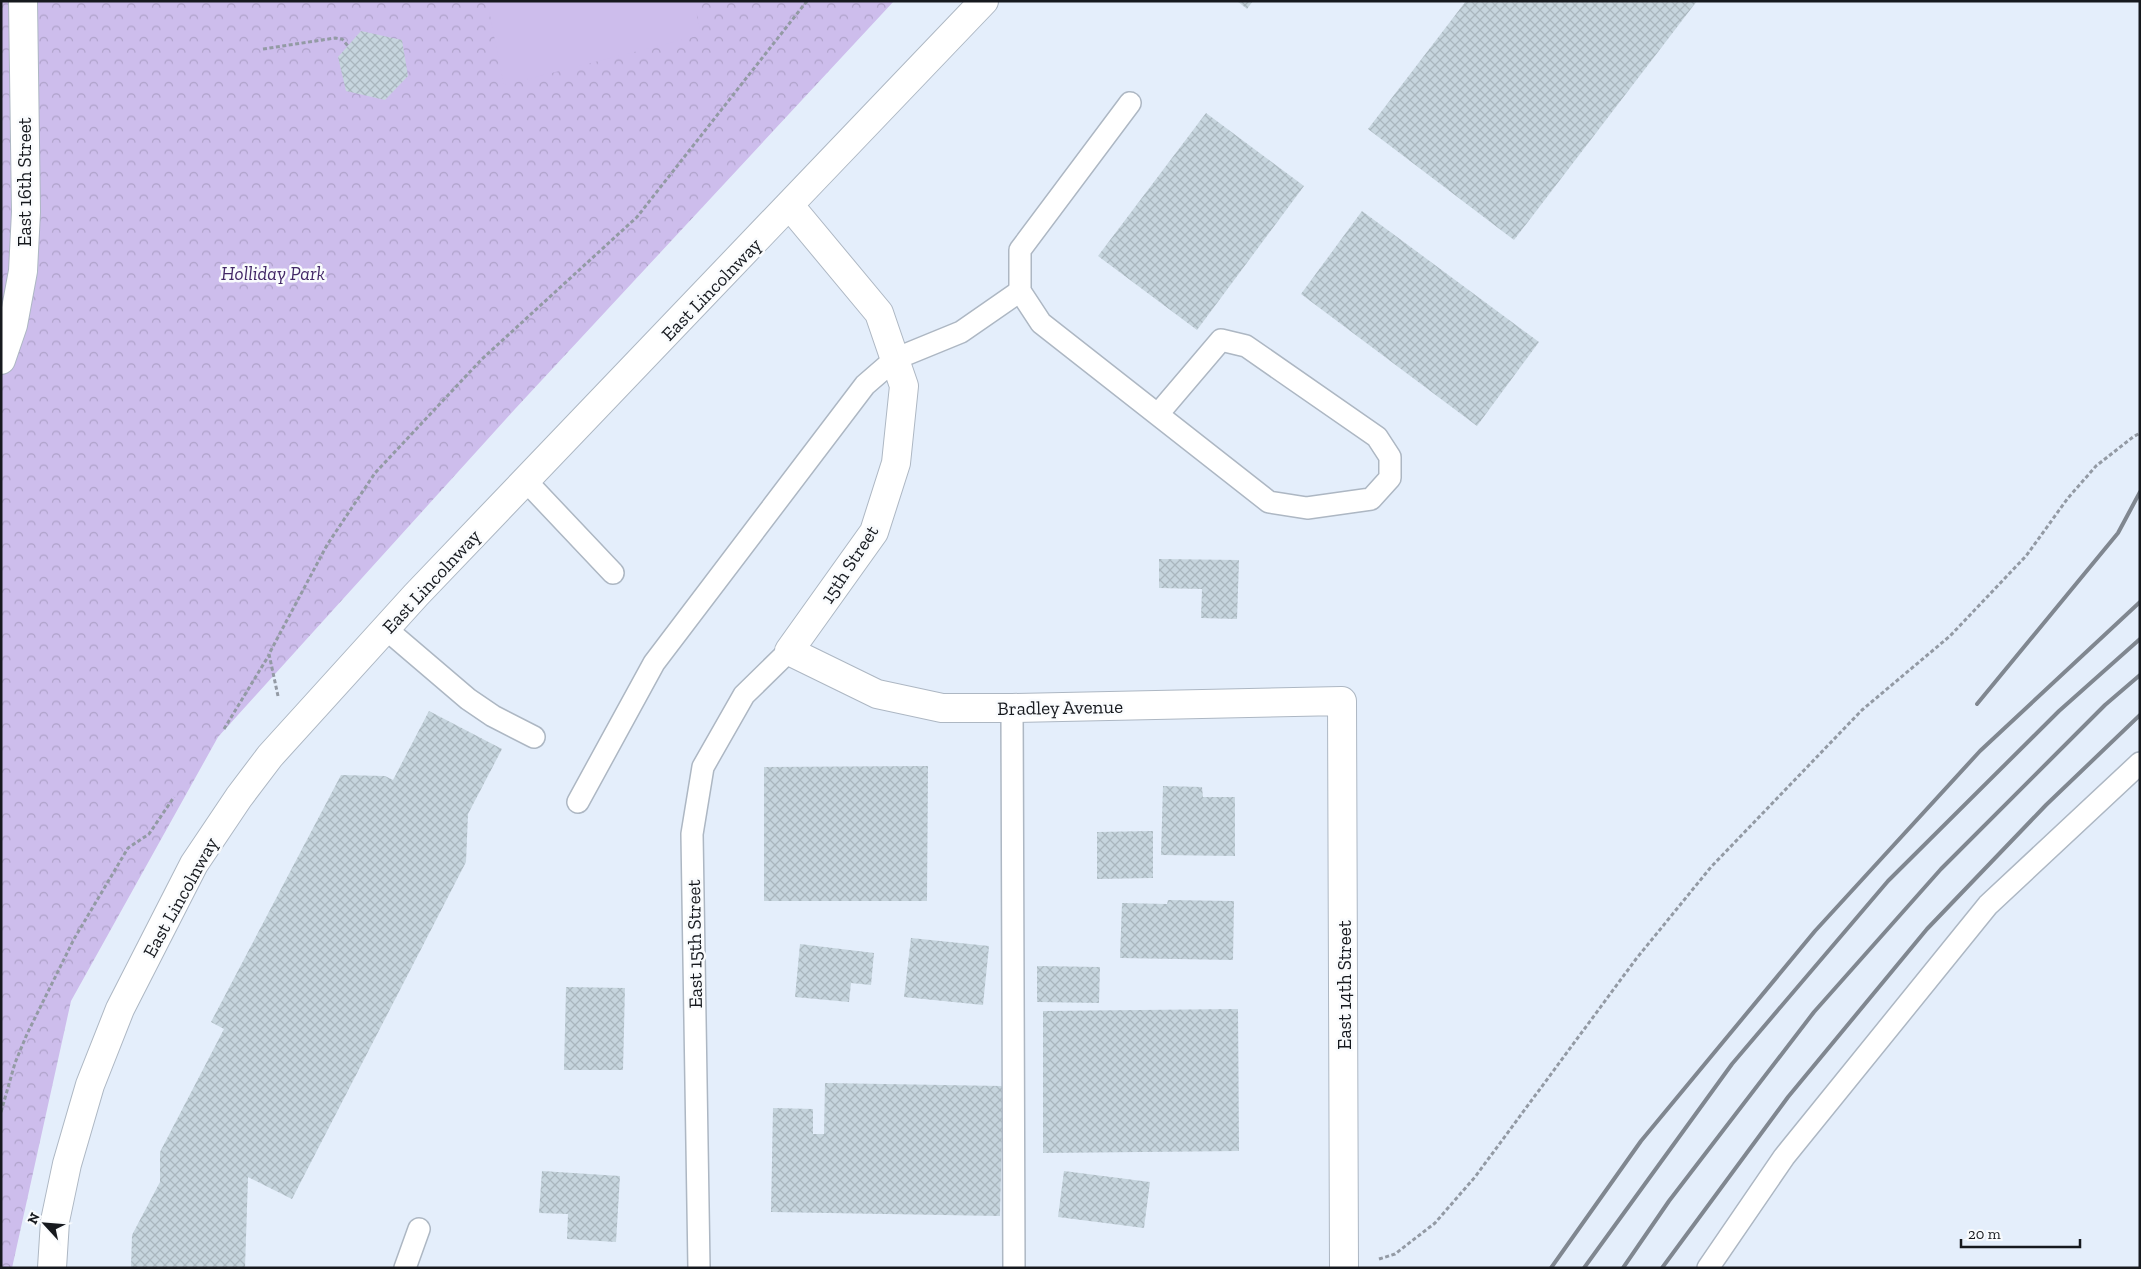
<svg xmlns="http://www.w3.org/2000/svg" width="2141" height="1269" font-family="'Zilla Slab',serif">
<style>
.forest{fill:url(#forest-crowns)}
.pitch{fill:#cdbdec}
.building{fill:url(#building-cross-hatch)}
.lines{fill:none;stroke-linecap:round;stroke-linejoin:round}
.service-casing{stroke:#adb7c3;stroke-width:24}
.minor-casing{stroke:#adb7c3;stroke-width:30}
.primary-casing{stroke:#adb7c3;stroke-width:30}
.path{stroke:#939aa4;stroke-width:3;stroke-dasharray:4 2.5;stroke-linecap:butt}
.service{stroke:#fff;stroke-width:21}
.minor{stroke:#fff;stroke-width:28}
.primary{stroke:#fff;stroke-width:28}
.rail{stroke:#808790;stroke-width:4}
.labels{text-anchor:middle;stroke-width:5;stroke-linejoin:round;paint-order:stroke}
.street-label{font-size:19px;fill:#16191e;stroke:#f9fbfd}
.park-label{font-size:19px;font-style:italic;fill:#432867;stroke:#f9fbfd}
</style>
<defs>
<pattern id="forest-crowns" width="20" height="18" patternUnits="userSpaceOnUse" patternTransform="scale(1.25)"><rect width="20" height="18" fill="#cdbdec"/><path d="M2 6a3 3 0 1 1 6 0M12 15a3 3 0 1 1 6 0" fill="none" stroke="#afa2ca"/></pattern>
<pattern id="building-cross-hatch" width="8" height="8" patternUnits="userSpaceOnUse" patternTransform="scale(1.25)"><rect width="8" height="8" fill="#c6d5de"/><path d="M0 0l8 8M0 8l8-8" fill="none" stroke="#a9b6be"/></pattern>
</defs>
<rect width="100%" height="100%" fill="#e4eefb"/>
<!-- forest -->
<polygon class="forest" points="1,1 894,1 515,409 218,737 71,1001 12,1268 1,1268"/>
<!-- pitch -->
<polygon class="pitch" points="487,1 694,1 701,35 504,85"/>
<!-- building -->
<g class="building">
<polygon points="1237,1 1253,1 1247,9"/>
<polygon points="1466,1 1697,1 1514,240 1368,129"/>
<polygon points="361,31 402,40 408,76 385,100 346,91 338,57"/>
<polygon points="1206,113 1304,186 1197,330 1098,256"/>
<polygon points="1362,211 1539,342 1477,426 1301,294"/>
<polygon points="1159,559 1239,560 1237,619 1201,618 1202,589 1159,588"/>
<polygon points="429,711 502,749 468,814 466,862 292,1199 248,1177 245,1268 131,1268 132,1235 160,1182 160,1152 224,1029 211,1022 341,775 385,776 393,780"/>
<polygon points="928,766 927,901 764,901 764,767"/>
<polygon points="1163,786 1202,787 1203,797 1235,797 1235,856 1161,855"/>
<polygon points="1153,831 1153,878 1097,879 1097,832"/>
<polygon points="1168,900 1234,901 1233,960 1120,958 1122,903 1167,904"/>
<polygon points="911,938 989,946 983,1005 904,997"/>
<polygon points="800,944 874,953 871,985 851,983 849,1002 795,997"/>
<polygon points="1037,966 1100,967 1099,1003 1037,1002"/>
<polygon points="566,987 625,988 623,1070 564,1070"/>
<polygon points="1238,1009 1239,1151 1043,1153 1043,1011"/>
<polygon points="825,1083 1003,1086 1000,1216 771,1212 773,1108 813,1109 813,1134 824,1134"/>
<polygon points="542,1171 620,1176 616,1242 567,1239 568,1214 539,1213"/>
<polygon points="1064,1171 1150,1182 1144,1228 1058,1217"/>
</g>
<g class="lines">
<!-- service casing -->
<g class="service-casing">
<g id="service">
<polyline points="1130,103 1020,250 1020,291 1041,323 1269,502 1307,508 1371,499 1390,478 1390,457 1377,437 1246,346 1221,340 1158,414"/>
<polyline points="526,481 613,573"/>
<polyline points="386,629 468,699 493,716 534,737"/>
<polyline points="1012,708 1014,1268"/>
<polyline points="578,802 654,663 865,385 895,359 961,332 1020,291"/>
<polyline points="405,1268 419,1229"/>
<polyline points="699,1268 692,834 703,767 744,695 789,651"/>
<polyline points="1708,1268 1784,1157 1988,905 2140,763"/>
</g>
</g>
<!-- minor casing -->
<g class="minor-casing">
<g id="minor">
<polyline points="790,206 879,313 904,386 896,463 874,532 789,651 877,694 942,708 1012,708 1342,701 1344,1268"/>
<polyline points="1,360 13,325 23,271 26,212 23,1"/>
</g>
</g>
<!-- primary casing -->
<g class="primary-casing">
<polyline id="primary" points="52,1268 55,1221 67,1164 90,1085 120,1009 194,864 239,797 270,756 416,595 984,1"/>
</g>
<!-- path -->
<g class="path">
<polyline points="263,49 335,38 342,39 348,46"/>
<polyline points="278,696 269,654 327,545 375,473 482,359 637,217 807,1"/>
<polyline points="224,729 269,655"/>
<polyline points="1,1112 15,1063 27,1034 74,939 128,848 149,834 174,797"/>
<polyline points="1379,1259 1395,1254 1435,1223 1475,1177 1636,959 1711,867 1862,710 1950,636 2026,556 2068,498 2096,466 2133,437 2140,433"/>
</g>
<!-- service -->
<use href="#service" class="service"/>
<!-- minor -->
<use href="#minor" class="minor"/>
<!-- primary -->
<use href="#primary" class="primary"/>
<!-- rail -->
<g class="rail">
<polyline points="1977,704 2118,533 2140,492"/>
<polyline points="1551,1268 1641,1141 1815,931 1980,751 2140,602"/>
<polyline points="1584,1268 1732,1064 1888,881 2059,711 2140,639"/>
<polyline points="1623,1268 1669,1201 1814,1012 1941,869 2105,705 2140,675"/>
<polyline points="1662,1268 1788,1097 1927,929 2046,805 2140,715"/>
</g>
</g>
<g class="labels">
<!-- street labels -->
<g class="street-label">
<text transform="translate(24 182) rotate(-90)" y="7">East 16th Street</text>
<text transform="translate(711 289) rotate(-46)" y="7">East Lincolnway</text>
<text transform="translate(849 564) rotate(-57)" y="7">15th Street</text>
<text transform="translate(431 581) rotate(-47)" y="7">East Lincolnway</text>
<text transform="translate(1060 707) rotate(-1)" y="7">Bradley Avenue</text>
<text transform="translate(180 897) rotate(-61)" y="7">East Lincolnway</text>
<text transform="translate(694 944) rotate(-91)" y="7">East 15th Street</text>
<text transform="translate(1344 985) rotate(-90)" y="7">East 14th Street</text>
</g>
<!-- park labels -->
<g class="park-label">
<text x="273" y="280">Holliday Park</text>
</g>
</g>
<!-- border -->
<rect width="2141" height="1269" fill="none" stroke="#16191e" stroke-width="5"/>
<!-- north arrow -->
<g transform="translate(45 1224) rotate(296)" stroke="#f9fbfd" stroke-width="4" paint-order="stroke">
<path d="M0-4L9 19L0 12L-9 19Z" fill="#16191e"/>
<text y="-8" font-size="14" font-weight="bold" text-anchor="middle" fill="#16191e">N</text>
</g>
<!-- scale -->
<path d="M1961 1239v8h119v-8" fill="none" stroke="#16191e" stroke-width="2.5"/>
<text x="1968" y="1239" font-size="15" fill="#16191e" stroke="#f9fbfd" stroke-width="4" paint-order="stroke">20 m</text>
</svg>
